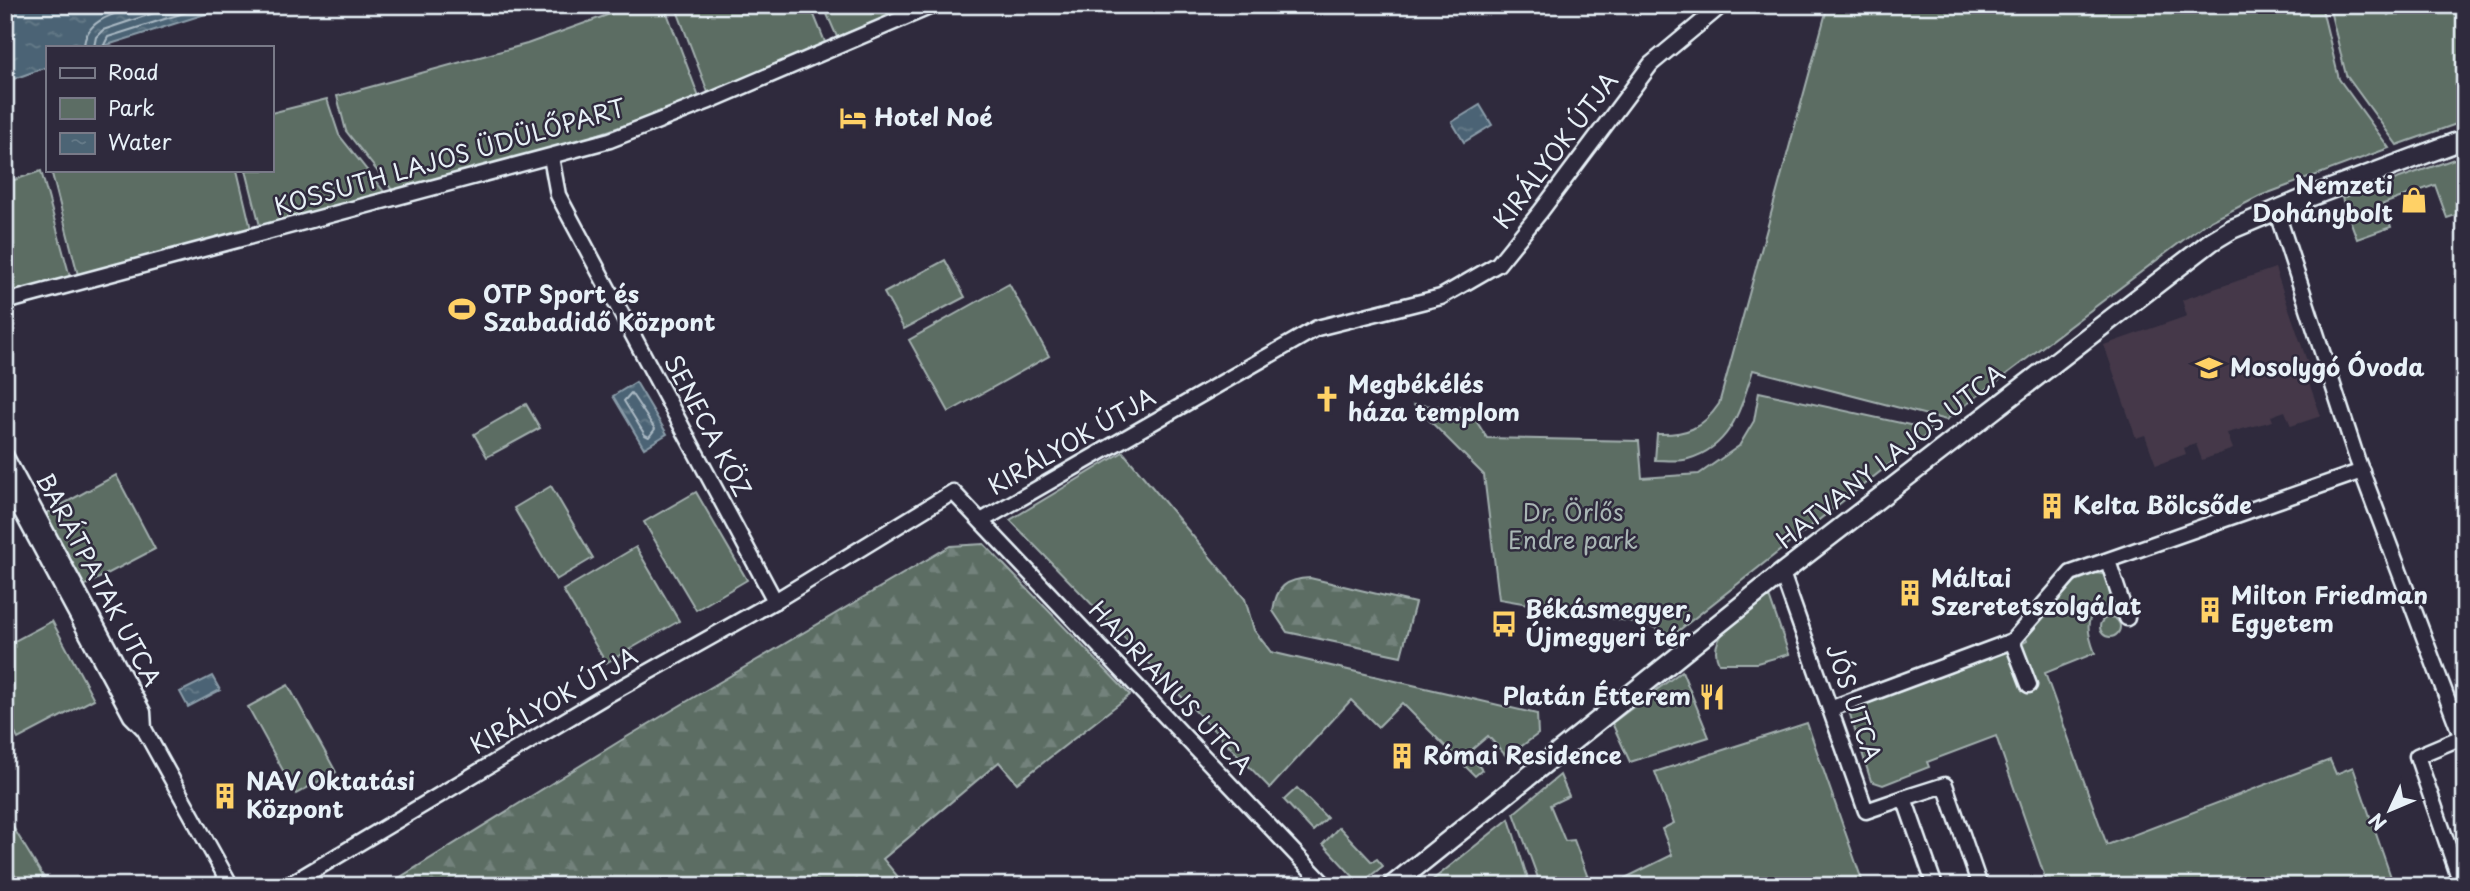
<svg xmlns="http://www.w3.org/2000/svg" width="2470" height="891" font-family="'Playpen Sans',sans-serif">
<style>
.built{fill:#443949}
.green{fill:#5c6d64;stroke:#a2afae;stroke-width:2}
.forest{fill:url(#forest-firs);stroke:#a2afae;stroke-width:2}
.water{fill:url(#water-ripples);stroke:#8a9ca9;stroke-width:2}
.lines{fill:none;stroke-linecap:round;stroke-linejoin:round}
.shore{stroke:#aab9c4;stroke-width:2}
.minor-casing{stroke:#e8f1f8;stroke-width:19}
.tertiary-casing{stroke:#e8f1f8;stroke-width:23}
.minor{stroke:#2f2a3d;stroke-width:14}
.tertiary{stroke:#2f2a3d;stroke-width:18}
.labels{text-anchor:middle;stroke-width:5;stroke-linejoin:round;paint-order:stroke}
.poi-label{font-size:24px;font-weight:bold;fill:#e8f1f8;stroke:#2f2a3d;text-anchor:start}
.street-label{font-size:24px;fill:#e8f1f8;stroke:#2f2a3d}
.park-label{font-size:24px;fill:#a9b6b5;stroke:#2f2a3d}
</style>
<defs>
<pattern id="forest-firs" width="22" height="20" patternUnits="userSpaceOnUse" patternTransform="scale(1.75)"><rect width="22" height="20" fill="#5c6d64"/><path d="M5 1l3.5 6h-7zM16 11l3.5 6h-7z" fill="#73827b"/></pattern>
<pattern id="water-ripples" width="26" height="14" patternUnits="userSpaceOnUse" patternTransform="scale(1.75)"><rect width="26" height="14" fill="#4c6475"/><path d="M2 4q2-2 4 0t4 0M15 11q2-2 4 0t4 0" fill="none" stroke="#667b89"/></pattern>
</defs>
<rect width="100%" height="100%" fill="#2f2a3d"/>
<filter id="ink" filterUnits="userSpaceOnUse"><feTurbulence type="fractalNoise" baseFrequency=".0143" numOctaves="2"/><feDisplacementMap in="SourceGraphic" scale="14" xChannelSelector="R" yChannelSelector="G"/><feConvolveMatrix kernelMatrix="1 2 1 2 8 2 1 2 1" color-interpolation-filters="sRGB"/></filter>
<g filter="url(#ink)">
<!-- built -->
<polygon class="built" points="2275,268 2309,367 2304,369 2321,416 2291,426 2285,411 2271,416 2273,421 2227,433 2233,449 2202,460 2196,444 2184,448 2186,454 2156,465 2145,435 2136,438 2104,345 2187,316 2182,300"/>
<!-- green -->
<g class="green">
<polygon points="635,5 664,5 700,100 554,149 393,191 346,131 337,96 527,44"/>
<polygon points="675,5 810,5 825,42 709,95"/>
<polygon points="823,5 916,5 837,37"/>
<path d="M1828,5H2321L2339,79L2389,148L2260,196L2203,225L1946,420L1753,370C1741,407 1732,447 1688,459C1679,462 1665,460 1655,460L1657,434C1686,435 1702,429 1719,404Z"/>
<polygon points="2380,5 2388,15 2401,5 2465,5 2465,121 2397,145 2346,75 2329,6"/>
<polygon points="327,99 339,135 385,193 260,226 246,170 271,170 271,113"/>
<polygon points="2463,156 2465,212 2447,218 2435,185 2383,204 2391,227 2357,239 2342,198"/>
<polygon points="51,170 237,170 251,229 78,275"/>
<polygon points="41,171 70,277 5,295 5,183"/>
<polygon points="945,260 965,297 904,329 884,293"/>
<polygon points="1009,284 1049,356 949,412 909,340"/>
<polygon points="1759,392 1933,430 1673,635 1646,624 1499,599 1484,475 1414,405 1468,408 1487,438 1639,441 1642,478 1699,474 1739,446 1754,421"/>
<polygon points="526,404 540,428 487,457 474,434"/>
<polygon points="1123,452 1245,599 1254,630 1271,652 1537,714 1538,734 1507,757 1488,736 1468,753 1482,770 1475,776 1402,703 1378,727 1351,700 1270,788 1010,520"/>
<polygon points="116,475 155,549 84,586 45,514"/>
<polygon points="551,486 593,558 556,580 514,508"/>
<polygon points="696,492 747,580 696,610 644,522"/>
<polygon points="636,547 679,621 606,663 563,590"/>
<path d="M2095,573L2109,575L2117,603C2084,610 2084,625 2095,653L2045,673L2107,845L2330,760L2336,774L2353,767L2394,886H2048L1996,736L1927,762L1929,767L1883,785L1871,781L1848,708L2021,644L2027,641L2025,635L2069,584Z"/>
<path d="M1769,596L1789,654L1757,663H1719C1704,634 1748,613 1769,596Z"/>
<circle cx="2110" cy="627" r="10"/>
<polygon points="52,621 94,699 18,739 5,714 5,646"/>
<polygon points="1682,671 1709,737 1630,762 1612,723"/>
<polygon points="288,685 336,772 296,794 248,707"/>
<polygon points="1807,723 1864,886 1628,886 1625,878 1672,855 1662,829 1674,823 1655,772"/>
<polygon points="1560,775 1569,796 1550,805 1565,841 1574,840 1591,886 1541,886 1514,813"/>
<polygon points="1297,788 1327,818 1313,831 1284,800"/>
<polygon points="5,814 49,886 21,886 5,859"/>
<polygon points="1509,819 1530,886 1425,886"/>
<polygon points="1339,827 1372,862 1377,859 1383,866 1360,884 1323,844"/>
</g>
<!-- forest -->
<g class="forest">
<polygon points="984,544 1130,695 1017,783 999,762 883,859 903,883 900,886 386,886 620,741 950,546"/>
<path d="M1310,578L1415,603L1401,656L1287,632L1273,611C1276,587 1286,579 1310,578Z"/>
</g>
<!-- water -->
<g class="water">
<polygon points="5,5 234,5 101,47 47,47 47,67 5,82"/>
<polygon points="1480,105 1492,125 1464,142 1452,122"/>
<polygon points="636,382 667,434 644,448 613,396"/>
<polygon points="212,676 220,690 188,707 180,692"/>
</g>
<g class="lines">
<!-- shore -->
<g class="shore">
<path d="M84,47C85,18 118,13 142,5"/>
<polyline points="94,47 96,37 103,30 178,5"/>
<polyline points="103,47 108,37 209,5"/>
<polygon points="631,393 655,429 649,437 645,435 624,401"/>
</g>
<!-- minor casing -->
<g class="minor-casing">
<g id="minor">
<polyline points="551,157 558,195 775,601"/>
<polyline points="2276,210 2357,459 2465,746"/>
<polyline points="5,302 610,140 707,102 934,5"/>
<polyline points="5,455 143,712 144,729"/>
<polyline points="5,481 131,716 144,729 231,886"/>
<polyline points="981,521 1317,328 1441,297 1498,264 1541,211 1651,64 1722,5"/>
<polyline points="2108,561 2127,618"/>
<polyline points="1782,573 1866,811 1904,798 1935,886"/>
<polyline points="2012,641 2029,685"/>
<polyline points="1832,708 2012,641 2071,573 2362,471"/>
<polyline points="2462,737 2417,756 2462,886"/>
<polyline points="1904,798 1945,785 1980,886"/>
<polyline points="287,886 604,697 775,601 953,492 1326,886"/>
</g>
</g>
<!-- tertiary casing -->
<g class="tertiary-casing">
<polyline id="tertiary" points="1392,886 1782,573 2212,241 2232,229 2301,200 2465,139"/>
</g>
<!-- minor -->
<use href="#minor" class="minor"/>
<!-- tertiary -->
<use href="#tertiary" class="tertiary"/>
</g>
</g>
<!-- icons -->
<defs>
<g id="hotel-bare" transform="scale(2.1)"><path d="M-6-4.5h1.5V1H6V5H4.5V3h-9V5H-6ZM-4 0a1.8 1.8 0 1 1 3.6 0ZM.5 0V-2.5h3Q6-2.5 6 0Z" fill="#ffd166" stroke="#2f2a3d" stroke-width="2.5" paint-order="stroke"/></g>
<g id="shop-bare" transform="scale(2.1)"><path d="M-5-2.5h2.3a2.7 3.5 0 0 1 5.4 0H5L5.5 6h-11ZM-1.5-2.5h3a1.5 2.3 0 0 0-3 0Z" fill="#ffd166" stroke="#2f2a3d" stroke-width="2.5" paint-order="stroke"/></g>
<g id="stadium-bare" transform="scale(2.1)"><path d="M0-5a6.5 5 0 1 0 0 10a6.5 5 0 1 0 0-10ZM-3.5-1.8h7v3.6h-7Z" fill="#ffd166" stroke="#2f2a3d" stroke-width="2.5" paint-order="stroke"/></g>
<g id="school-bare" transform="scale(2.1)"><path d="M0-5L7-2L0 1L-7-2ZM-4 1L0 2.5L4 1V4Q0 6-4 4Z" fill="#ffd166" stroke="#2f2a3d" stroke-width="2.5" paint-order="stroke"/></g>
<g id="church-bare" transform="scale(2.1)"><path d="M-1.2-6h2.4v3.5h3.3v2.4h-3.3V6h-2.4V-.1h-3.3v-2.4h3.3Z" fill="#ffd166" stroke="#2f2a3d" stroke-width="2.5" paint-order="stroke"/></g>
<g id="building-bare" transform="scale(2.1)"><path d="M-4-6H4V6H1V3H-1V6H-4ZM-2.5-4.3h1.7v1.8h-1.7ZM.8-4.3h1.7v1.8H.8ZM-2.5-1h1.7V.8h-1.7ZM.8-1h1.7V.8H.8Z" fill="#ffd166" stroke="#2f2a3d" stroke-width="2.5" paint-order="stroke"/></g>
<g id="bus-bare" transform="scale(2.1)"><path d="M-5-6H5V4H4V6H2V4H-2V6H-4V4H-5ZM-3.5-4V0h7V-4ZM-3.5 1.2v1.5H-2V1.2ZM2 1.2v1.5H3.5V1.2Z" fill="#ffd166" stroke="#2f2a3d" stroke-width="2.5" paint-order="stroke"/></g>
<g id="restaurant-bare" transform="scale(2.1)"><path d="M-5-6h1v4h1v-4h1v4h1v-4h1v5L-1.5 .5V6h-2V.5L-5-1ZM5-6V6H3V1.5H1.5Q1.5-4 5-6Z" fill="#ffd166" stroke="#2f2a3d" stroke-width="2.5" paint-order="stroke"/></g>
</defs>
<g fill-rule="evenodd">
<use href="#hotel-bare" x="853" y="118"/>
<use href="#shop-bare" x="2414" y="200"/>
<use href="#stadium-bare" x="462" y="309"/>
<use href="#school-bare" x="2209" y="368"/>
<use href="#church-bare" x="1327" y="399"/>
<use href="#building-bare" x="2052" y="506"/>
<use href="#building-bare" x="1910" y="593"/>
<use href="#building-bare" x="2210" y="610"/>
<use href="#bus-bare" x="1504" y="624"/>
<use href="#restaurant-bare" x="1712" y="697"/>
<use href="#building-bare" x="1402" y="756"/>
<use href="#building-bare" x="225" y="796"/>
</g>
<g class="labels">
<!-- poi labels -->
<g class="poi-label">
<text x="874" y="126">Hotel Noé</text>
<text x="2393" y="194" text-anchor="end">Nemzeti<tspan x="2393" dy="28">Dohánybolt</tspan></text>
<text x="483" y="303">OTP Sport és<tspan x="483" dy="28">Szabadidő Központ</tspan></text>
<text x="2230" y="376">Mosolygó Óvoda</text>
<text x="1348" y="393">Megbékélés<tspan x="1348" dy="28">háza templom</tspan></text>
<text x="2073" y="514">Kelta Bölcsőde</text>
<text x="1931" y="587">Máltai<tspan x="1931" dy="28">Szeretetszolgálat</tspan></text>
<text x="2231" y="604">Milton Friedman<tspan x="2231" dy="28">Egyetem</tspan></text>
<text x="1525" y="618">Békásmegyer,<tspan x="1525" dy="28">Újmegyeri tér</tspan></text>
<text x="1691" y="705" text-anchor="end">Platán Étterem</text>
<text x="1423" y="764">Római Residence</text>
<text x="246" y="790">NAV Oktatási<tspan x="246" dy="28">Központ</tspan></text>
</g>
<!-- street labels -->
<g class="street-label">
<text transform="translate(1556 151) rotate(-53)" y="8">KIRÁLYOK ÚTJA</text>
<text transform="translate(450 158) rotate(-16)" y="8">KOSSUTH LAJOS ÜDÜLŐPART</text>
<text transform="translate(707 426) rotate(62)" y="8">SENECA KÖZ</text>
<text transform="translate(1072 442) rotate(-30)" y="8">KIRÁLYOK ÚTJA</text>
<text transform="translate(1891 457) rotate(-38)" y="8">HATVANY LAJOS UTCA</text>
<text transform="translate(98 580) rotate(62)" y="8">BARÁTPATAK UTCA</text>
<text transform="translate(1170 688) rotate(47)" y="8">HADRIANUS UTCA</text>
<text transform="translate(554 701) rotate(-30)" y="8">KIRÁLYOK ÚTJA</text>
<text transform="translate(1853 703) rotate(71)" y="8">JÓS UTCA</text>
</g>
<!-- park labels -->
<g class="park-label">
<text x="1573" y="521">Dr. Örlős<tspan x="1573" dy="28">Endre park</tspan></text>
</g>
</g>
<!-- margin -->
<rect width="2470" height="891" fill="none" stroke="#2f2a3d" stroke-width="28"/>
<rect x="14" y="14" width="2442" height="863" fill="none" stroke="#e8f1f8" stroke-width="2.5" filter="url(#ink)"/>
<!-- legend -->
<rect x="46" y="46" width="228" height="126" fill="#2f2a3d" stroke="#797a88" stroke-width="2"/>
<rect x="60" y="68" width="35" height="10" fill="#2f2a3d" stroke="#797a88" stroke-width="2"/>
<text x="108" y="80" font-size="21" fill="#e8f1f8">Road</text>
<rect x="60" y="98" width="35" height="21" fill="#5c6d64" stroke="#797a88" stroke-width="2"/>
<text x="108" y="116" font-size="21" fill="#e8f1f8">Park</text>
<rect x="60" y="133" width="35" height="21" fill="url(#water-ripples)" stroke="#797a88" stroke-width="2"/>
<text x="108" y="150" font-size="21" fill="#e8f1f8">Water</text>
<!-- north arrow -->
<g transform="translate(2390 810) rotate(226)" stroke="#2f2a3d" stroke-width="5" paint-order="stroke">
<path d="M0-5L12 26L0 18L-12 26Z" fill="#e8f1f8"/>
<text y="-10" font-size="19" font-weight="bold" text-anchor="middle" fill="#e8f1f8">N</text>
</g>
</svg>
